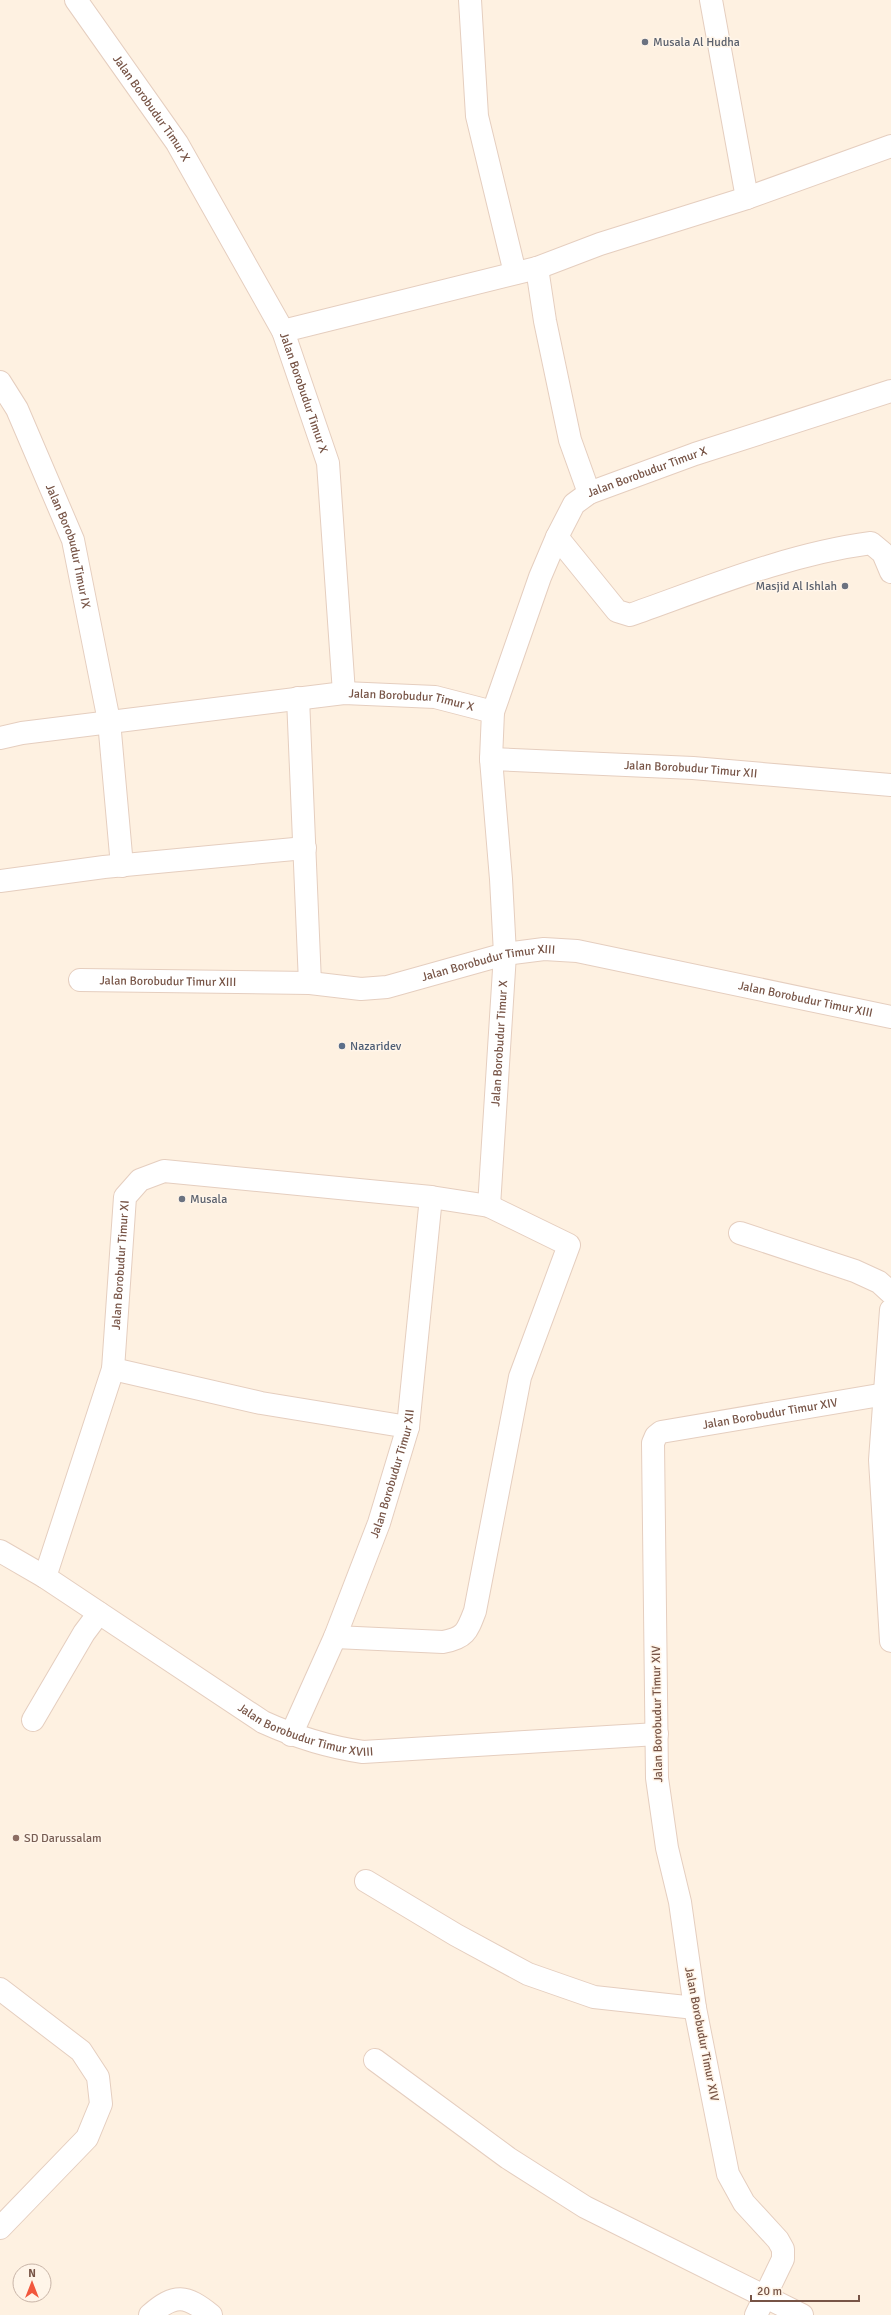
<svg xmlns="http://www.w3.org/2000/svg" width="891" height="2315" font-family="Signika,sans-serif">
<style>
.lines{fill:none;stroke-linecap:round;stroke-linejoin:round}
.minor-casing{stroke:#e5cebf;stroke-width:24}
.minor{stroke:#fff;stroke-width:22}
.worship-dot{fill:#6b7280;stroke:#fff5e9;stroke-width:1.5}
.service-dot{fill:#5c6f8a;stroke:#fff5e9;stroke-width:1.5}
.education-dot{fill:#8d6e63;stroke:#fff5e9;stroke-width:1.5}
.labels{text-anchor:middle;stroke-width:3;stroke-linejoin:round;paint-order:stroke}
.worship-label{font-size:12px;fill:#5b616d;stroke:#fff5e9;text-anchor:start}
.street-label{font-size:12px;fill:#775446;stroke:#fff5e9}
.service-label{font-size:12px;fill:#4e5e75;stroke:#fff5e9;text-anchor:start}
.education-label{font-size:12px;fill:#785e54;stroke:#fff5e9;text-anchor:start}
</style>
<rect width="100%" height="100%" fill="#fef1e1"/>
<g class="lines">
<!-- minor casing -->
<g class="minor-casing">
<g id="minor">
<path id="s1" d="M76,0L177,143L283,331L328,463L344,693"/>
<polyline points="470,0 477,116 515,273"/>
<polyline points="711,0 747,198"/>
<polyline points="537,268 545,321 570,440 589,493"/>
<polyline points="283,331 537,268 600,244 747,198 891,146"/>
<path id="s2" d="M0,382L17,409L73,540L109,721L122,866"/>
<path d="M557,537L617,611L630,615C709,587 788,554 871,543L883,553L891,572"/>
<polyline points="298,698 310,983"/>
<path id="s3" d="M0,738L22,733L344,693L435,697L493,712"/>
<path id="s4" d="M491,759L693,768L891,785"/>
<polyline points="0,881 104,867 305,848"/>
<path id="s5" d="M80,980L310,983L361,989L387,987L505,954L544,949L577,951L891,1017"/>
<path id="s6" d="M489,1206L505,954L501,879L491,759L493,712L540,577L557,537L574,504L589,493L695,454L891,391"/>
<polyline points="740,1233 855,1271 879,1282 891,1293"/>
<polyline points="891,1310 880,1460 891,1641"/>
<polyline points="113,1369 261,1403 408,1427"/>
<path id="s7" d="M0,1551L45,1577L263,1722C296,1737 328,1747 363,1752L657,1734"/>
<path id="s8" d="M45,1577L113,1369L125,1197L140,1180L164,1171L431,1197L489,1206L569,1245L520,1377L475,1611C467,1632 465,1638 443,1642L335,1637"/>
<polyline points="33,1720 84,1633 99,1613"/>
<path id="s9" d="M291,1735L335,1637L379,1523L408,1427L431,1197"/>
<polyline points="366,1881 456,1935 528,1974 594,1997 695,2008"/>
<polyline points="0,1989 81,2051 98,2077 101,2104 87,2138 0,2228"/>
<polyline points="375,2060 508,2158 585,2207 802,2315"/>
<path d="M150,2315C175,2293 186,2295 211,2315"/>
<path id="s10" d="M756,2315L783,2259V2249L778,2240L744,2203L728,2174L695,2008L680,1902L667,1848L657,1778L653,1443L656,1436L661,1432L891,1393"/>
</g>
</g>
<!-- minor -->
<use href="#minor" class="minor"/>
</g>
<!-- markers -->
<g class="worship-dot">
<circle cx="645" cy="42" r="4"/>
<circle cx="845" cy="586" r="4"/>
<circle cx="182" cy="1199" r="4"/>
</g>
<circle class="service-dot" cx="342" cy="1046" r="4"/>
<circle class="education-dot" cx="16" cy="1838" r="4"/>
<g class="labels">
<!-- worship labels -->
<g class="worship-label">
<text x="653" y="46">Musala Al Hudha</text>
<text x="837" y="590" text-anchor="end">Masjid Al Ishlah</text>
<text x="190" y="1203">Musala</text>
</g>
<!-- street labels -->
<g class="street-label">
<text dy="4" stroke="none"><textPath href="#s1" startOffset="132">Jalan Borobudur Timur X</textPath></text>
<text dy="4" stroke="none"><textPath href="#s1" startOffset="456">Jalan Borobudur Timur X</textPath></text>
<text dy="4" stroke="none"><textPath href="#s6" startOffset="799">Jalan Borobudur Timur X</textPath></text>
<text dy="4" stroke="none"><textPath href="#s2" startOffset="179">Jalan Borobudur Timur IX</textPath></text>
<text dy="4" stroke="none"><textPath href="#s3" startOffset="415">Jalan Borobudur Timur X</textPath></text>
<text dy="4" stroke="none"><textPath href="#s4" startOffset="200">Jalan Borobudur Timur XII</textPath></text>
<text dy="4" stroke="none"><textPath href="#s5" startOffset="412">Jalan Borobudur Timur XIII</textPath></text>
<text dy="4" stroke="none"><textPath href="#s5" startOffset="88">Jalan Borobudur Timur XIII</textPath></text>
<text dy="4" stroke="none"><textPath href="#s5" startOffset="736">Jalan Borobudur Timur XIII</textPath></text>
<text dy="4" stroke="none"><textPath href="#s6" startOffset="163">Jalan Borobudur Timur X</textPath></text>
<text dy="4" stroke="none"><textPath href="#s8" startOffset="323">Jalan Borobudur Timur XI</textPath></text>
<text dy="4" stroke="none"><textPath href="#s10" startOffset="1028">Jalan Borobudur Timur XIV</textPath></text>
<text dy="4" stroke="none"><textPath href="#s9" startOffset="281">Jalan Borobudur Timur XII</textPath></text>
<text transform="translate(657 1714) rotate(-91)" y="4">Jalan Borobudur Timur XIV</text>
<text dy="4" stroke="none"><textPath href="#s7" startOffset="357">Jalan Borobudur Timur XVIII</textPath></text>
<text transform="translate(702 2034) rotate(79)" y="4">Jalan Borobudur Timur XIV</text>
</g>
<!-- service labels -->
<g class="service-label">
<text x="350" y="1050">Nazaridev</text>
</g>
<!-- education labels -->
<g class="education-label">
<text x="24" y="1842">SD Darussalam</text>
</g>
</g>
<!-- north arrow -->
<g transform="translate(32 2283)"><circle r="19" fill="#fff5e9" stroke="#c9b5a8"/>
<path d="M0-3L7 15L0 10L-7 15Z" fill="#f2573d"/>
<text y="-6" font-size="11" font-weight="bold" text-anchor="middle" fill="#775446">N</text>
</g>
<!-- scale -->
<path d="M751 2295v6h108v-6" fill="none" stroke="#775446" stroke-width="2"/>
<text x="757" y="2295" font-size="12" fill="#775446" stroke="#fff5e9" stroke-width="3" paint-order="stroke">20 m</text>
</svg>
